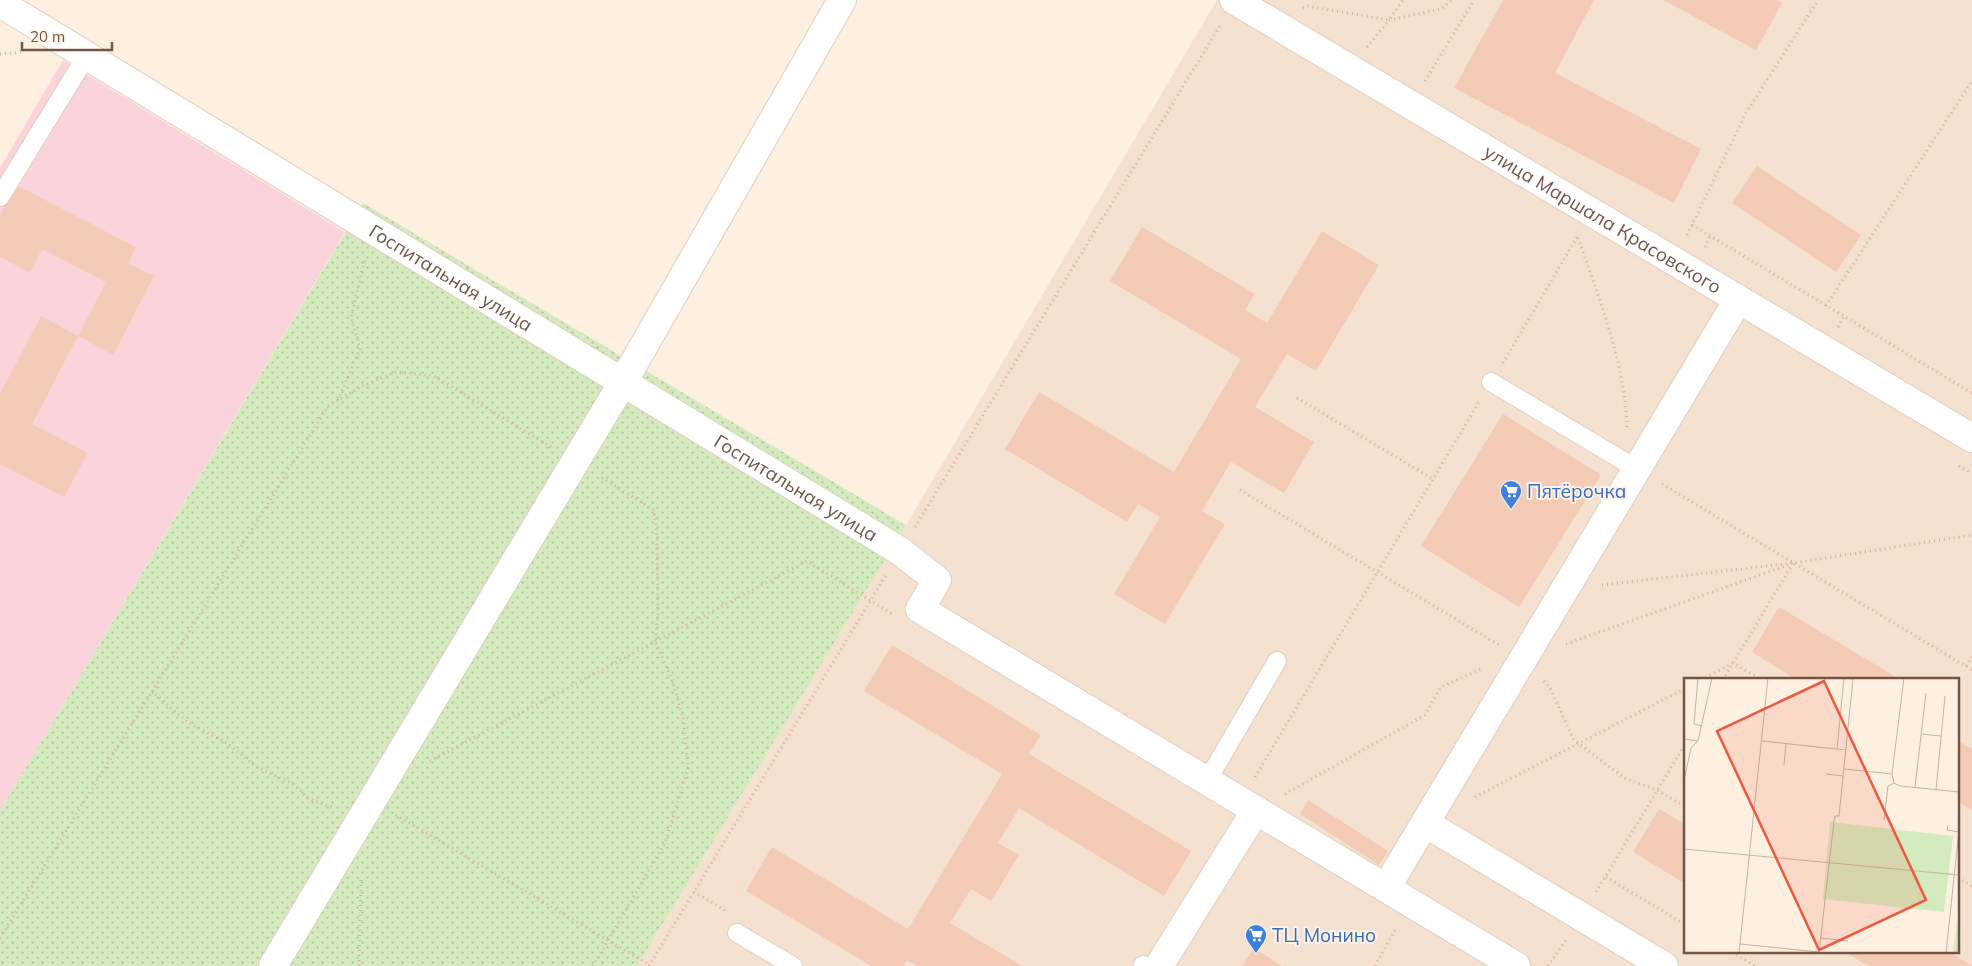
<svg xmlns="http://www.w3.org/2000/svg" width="1972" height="966" font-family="Mulish,sans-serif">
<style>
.residential{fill:#f5e1cf;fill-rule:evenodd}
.medical{fill:#fbd4db}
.park{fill:url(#park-dots)}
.building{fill:#f3cbb7}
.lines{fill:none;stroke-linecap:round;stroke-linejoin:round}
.lane-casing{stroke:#e3cdbf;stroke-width:20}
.street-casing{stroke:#e3cdbf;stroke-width:30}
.path{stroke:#d8ae9b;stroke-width:3;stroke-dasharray:1 4;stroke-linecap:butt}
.lane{stroke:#fff;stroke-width:18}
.street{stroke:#fff;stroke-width:28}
.labels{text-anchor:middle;stroke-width:4;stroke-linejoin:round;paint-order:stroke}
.street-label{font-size:19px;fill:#755447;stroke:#fff4e8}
.shop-label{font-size:19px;fill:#366cbe;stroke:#fff4e8;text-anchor:start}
.inset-road{fill:none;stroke:#c7b2a3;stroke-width:1}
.view{fill:#ec5a41;fill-opacity:0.15;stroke:#ec5a41;stroke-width:2.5}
.inset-edge{fill:none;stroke:#755447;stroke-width:2.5}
</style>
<defs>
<pattern id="park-dots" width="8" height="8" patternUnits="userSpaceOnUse" patternTransform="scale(1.25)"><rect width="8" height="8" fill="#d4ebbf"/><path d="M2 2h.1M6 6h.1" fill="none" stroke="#b1c19d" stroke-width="1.8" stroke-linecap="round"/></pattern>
</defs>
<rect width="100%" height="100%" fill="#fdf0e1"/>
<!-- residential -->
<path class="residential" d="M1217,0H1972V966H637L906,525ZM1686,680H1958V952H1686Z"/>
<!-- medical -->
<polygon class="medical" points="63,60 345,232 0,811 0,168"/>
<!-- park -->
<polygon class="park" points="363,203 906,525 637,966 0,966 0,811"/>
<!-- building -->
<g class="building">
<polygon points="1503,0 1594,0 1555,73 1701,149 1674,203 1454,88"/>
<polygon points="1663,0 1777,0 1782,3 1756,50"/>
<polygon points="1757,166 1861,235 1836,272 1732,203"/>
<polygon points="16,185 136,247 128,263 154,276 113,355 78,336 32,424 88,453 64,497 0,464 0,394 41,316 78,336 106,282 42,249 30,273 0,257 0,215"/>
<polygon points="1142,227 1255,294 1245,310 1267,323 1322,231 1379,265 1316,371 1287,354 1255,407 1314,442 1284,493 1231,462 1202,511 1225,524 1165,624 1114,594 1160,517 1138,504 1127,522 1005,449 1039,392 1174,472 1241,359 1110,281"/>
<polygon points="1503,414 1601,475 1519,607 1421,546"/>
<polygon points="1779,607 1901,680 1797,680 1752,652"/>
<polygon points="892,645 1041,735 1029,754 1191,851 1164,896 1019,808 998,843 1019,855 991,901 971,889 950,923 1022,966 917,966 907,960 904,966 871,966 746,891 772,847 908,929 1002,774 864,691"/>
<polygon points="1958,741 1972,749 1972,810 1958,801"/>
<polygon points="1308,800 1388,851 1379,865 1300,814"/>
<polygon points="1659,809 1686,825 1686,884 1633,852"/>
<polygon points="1254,948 1273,960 1282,966 1242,966"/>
<polygon points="1845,952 1950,952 1972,966 1868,966"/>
</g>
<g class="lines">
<!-- lane casing -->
<g class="lane-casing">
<g id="lane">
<polyline points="0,197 87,55"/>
<polyline points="1491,382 1637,469"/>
<polyline points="1207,781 1277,661"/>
<polyline points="737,933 793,966"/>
<polyline points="1143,965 1145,966"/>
</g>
</g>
<!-- street casing -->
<g class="street-casing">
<g id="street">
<path id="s1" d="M1234,0L1972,438"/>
<path id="s2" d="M0,3L900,551L937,580L920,609L1516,966"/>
<polyline points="1425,823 1664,966"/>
<polyline points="1386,888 1738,300"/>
<polyline points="273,966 623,382 842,0"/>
<polyline points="1159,966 1256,810"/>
</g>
</g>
<!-- path -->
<g class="path">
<polyline points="1303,8 1307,6 1389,20 1403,0"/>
<polyline points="1367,47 1389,20 1441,9 1452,0"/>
<polyline points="0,54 24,52"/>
<polyline points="1425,81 1474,0"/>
<polyline points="1692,225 1972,393"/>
<polyline points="1687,235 1746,113 1818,0"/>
<path d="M1578,238C1599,298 1625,363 1627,427"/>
<polyline points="1705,247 1710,236"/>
<polyline points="1826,306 1972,81"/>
<polyline points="1838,327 1844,316"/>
<polyline points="1503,363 1577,237"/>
<polyline points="1297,398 1433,479"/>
<polyline points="338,400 360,349 351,317 365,259"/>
<polyline points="1959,466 1972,473"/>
<polyline points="1662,484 1972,670"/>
<polyline points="1240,490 1499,645"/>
<polyline points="915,527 1221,24"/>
<polyline points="1602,585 1793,563 1972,535"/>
<polyline points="1566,644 1788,565"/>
<polyline points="1966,666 1972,657"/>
<polyline points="1701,680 1733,663 1762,680"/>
<polyline points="1723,680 1793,563"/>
<polyline points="1544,681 1550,688 1574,740 1626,779 1657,790 1686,807"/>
<polyline points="152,691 187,722 227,743 255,766 293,784 309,799 334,808"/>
<polyline points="430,761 807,561 892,614"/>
<polyline points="1255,777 1479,402"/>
<polyline points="1285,794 1425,715 1441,687 1483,668"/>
<polyline points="1475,797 1686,688"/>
<polyline points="396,815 650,965"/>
<polyline points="1606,877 1686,925"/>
<polyline points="1958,878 1972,886"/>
<polyline points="694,892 728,912"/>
<polyline points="1596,892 1686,743"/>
<polyline points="0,938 328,406 364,385 396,372 434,376 551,447"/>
<polyline points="1732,952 1755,966"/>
<polyline points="359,966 361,879"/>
<polyline points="593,966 665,843 688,768 683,717 671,677 655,642 658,615 657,538 654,510 599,476"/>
<polyline points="649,966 886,575"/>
<polyline points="1375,966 1396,928"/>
<polyline points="1548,966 1566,940"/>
</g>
<!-- lane -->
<use href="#lane" class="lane"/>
<!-- street -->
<use href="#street" class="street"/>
</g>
<!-- icons -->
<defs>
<g id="supermarket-pin" transform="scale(1.125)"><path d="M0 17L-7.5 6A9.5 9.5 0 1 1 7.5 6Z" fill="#3f7fe0" stroke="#fff4e8"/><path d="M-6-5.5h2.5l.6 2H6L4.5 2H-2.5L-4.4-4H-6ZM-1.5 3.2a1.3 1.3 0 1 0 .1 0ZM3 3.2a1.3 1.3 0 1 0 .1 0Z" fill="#fff"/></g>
</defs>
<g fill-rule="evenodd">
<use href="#supermarket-pin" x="1511" y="491"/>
<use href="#supermarket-pin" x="1256" y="935"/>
</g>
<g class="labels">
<!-- street labels -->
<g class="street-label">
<text dy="7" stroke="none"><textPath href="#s1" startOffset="429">улица Маршала Красовского</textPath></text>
<text dy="7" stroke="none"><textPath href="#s2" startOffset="528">Госпитальная улица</textPath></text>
<text dy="7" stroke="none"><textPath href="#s2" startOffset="932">Госпитальная улица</textPath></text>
</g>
<!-- shop labels -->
<g class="shop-label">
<text x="1527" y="498">Пятёрочка</text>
<text x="1272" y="942">ТЦ Монино</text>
</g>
</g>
<!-- overview -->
<g transform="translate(1684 678)">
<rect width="275" height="275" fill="#fdf0e1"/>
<path d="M273,242L275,275H269Z" fill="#d4ebbf"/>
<path d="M146,144L269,158L260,234L139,221Z" fill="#d4ebbf"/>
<path class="inset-road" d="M14,0L10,46L18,48M237,56L257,58M0,61L14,63L28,0M78,63L162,72M153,71L160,0M100,87L102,66M160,91L208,96L210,105L216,108L275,114M142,96L159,98M208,96L220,0M0,102L7,70L14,63M231,109L242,15M252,112L261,18M200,142L204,108L210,105M264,147L263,152L275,154M0,171L275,197M137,260L164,263M56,266L135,274M55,275L84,0M135,275L150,143L151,138H155L169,1L164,0M262,275L275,152"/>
<path class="view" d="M140,3L242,222L135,272L33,53Z"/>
<rect width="275" height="275" class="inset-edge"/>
</g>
<!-- scale -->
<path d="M22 42v8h90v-8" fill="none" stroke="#755447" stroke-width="2.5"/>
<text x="30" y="42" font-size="15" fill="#755447" stroke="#fff4e8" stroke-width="4" paint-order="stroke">20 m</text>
</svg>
